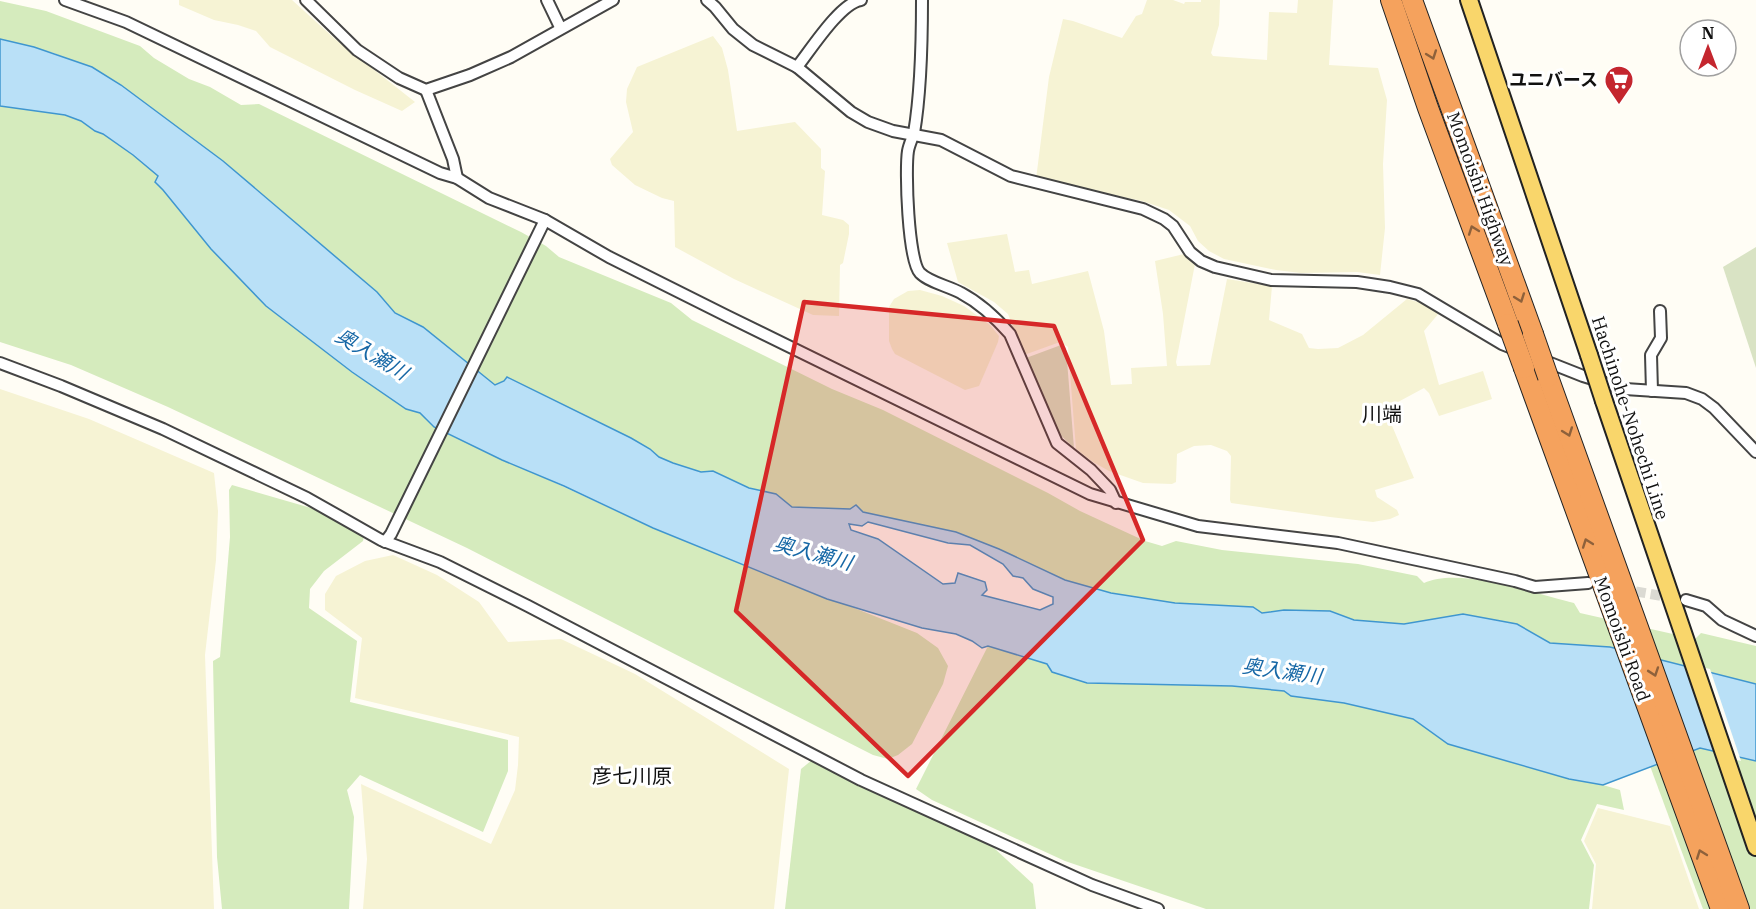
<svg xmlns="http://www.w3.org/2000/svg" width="1756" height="909" font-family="'IBM Plex Serif','Noto Sans JP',serif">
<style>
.farmland{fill:#f6f3d4}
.green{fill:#d5ebbd}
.cemetery{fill:#d9e3c4}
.water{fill:#b9e0f7;stroke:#3f96cf;stroke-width:1.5;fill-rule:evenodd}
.pier{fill:#fffdf5}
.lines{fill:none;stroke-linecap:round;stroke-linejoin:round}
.street-tunnel{stroke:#dbdad3;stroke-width:10;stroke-dasharray:10 5;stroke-linecap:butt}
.street-casing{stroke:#444;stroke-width:14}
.primary-casing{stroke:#222;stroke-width:20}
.highway-casing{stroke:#222;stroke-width:22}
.street{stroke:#fff;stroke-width:10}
.primary{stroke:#f9d66b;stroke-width:16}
.highway{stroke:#f5a25d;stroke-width:20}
.primary-bridge-casing{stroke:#222;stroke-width:20;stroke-linecap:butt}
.highway-bridge-casing{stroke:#222;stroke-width:22;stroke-linecap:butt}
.primary-bridge{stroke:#f9d66b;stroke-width:16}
.highway-bridge{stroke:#f5a25d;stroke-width:20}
.oneway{stroke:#8e613b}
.marked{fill:#d62828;fill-opacity:0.2;stroke:#d62828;stroke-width:4.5;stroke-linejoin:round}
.labels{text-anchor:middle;stroke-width:6;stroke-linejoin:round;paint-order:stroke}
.poi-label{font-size:18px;font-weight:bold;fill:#111;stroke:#fff;text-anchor:end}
.street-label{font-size:18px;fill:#111;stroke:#fff}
.water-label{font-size:20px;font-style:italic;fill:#1768a6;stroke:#fff}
.neighbourhood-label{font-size:20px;fill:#111;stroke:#fff}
</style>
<rect width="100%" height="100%" fill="#fffdf5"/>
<!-- farmland -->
<g class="farmland">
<polygon points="179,0 292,0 335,39 415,102 402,111 355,90 270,47 256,31 238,25 214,20 179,5"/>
<polygon points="1147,0 1173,0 1184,4 1185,2 1201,2 1201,0 1220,0 1219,25 1211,53 1213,56 1267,60 1269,12 1297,13 1298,0 1333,0 1329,65 1378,68 1387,100 1383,164 1385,228 1380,275 1357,272 1301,273 1276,270 1224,259 1209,251 1198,241 1190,226 1169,210 1142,201 1036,179 1049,77 1063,19 1073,21 1122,38 1136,16 1142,14"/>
<polygon points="713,36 722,48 728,70 737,131 795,122 821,149 821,168 825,171 822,215 843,220 849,225 849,234 843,263 840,265 839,316 813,315 734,279 675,247 674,201 662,198 635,185 612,165 610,159 633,132 626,102 627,89 637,67"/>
<polygon points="1007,234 1015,272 1029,270 1032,284 1088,271 1104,331 1111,385 1132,384 1131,368 1167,366 1163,314 1155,261 1184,254 1195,264 1176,362 1177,366 1210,365 1227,279 1272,286 1269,320 1302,334 1309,348 1318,349 1338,348 1363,335 1407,299 1418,302 1439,313 1424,331 1439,385 1483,371 1492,399 1439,416 1429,393 1424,388 1385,409 1414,478 1375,490 1377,497 1397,510 1399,515 1390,519 1373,522 1330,517 1231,503 1230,500 1231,456 1227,451 1211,445 1194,446 1177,454 1176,482 1172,484 1143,483 1109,471 1093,462 1076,449 1068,347 1060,342 1024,355 1008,314 994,302 958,282 947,243"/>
<polygon points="920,290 942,296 964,306 990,325 999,336 998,342 979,386 965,390 895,354 892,349 889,341 889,307 894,299 908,291"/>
<polygon points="0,389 89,419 214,473 218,511 216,560 205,655 214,909 0,909"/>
<polygon points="393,555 437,575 479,602 508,642 561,639 635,674 789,769 774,909 363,909 367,859 361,784 491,844 515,790 518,765 519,737 355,698 362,638 325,610 325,594 336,576 365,561"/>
<polygon points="1598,808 1670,826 1699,909 1592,909 1596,864 1584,841"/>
</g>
<!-- green -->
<g class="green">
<path d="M0,1L46,11L140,46L154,58L189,79L210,87L241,105L259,104L521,232L546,246L559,257L671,303L692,320L832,389L883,410L1048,493L1080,511L1145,541L1162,546L1176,541L1222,550L1358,564L1417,576L1424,583C1459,566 1537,594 1574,603L1580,613L1695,639L1701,633L1756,646V684L1610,647L1550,643L1517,624L1463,614L1404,624L1354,620L1330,611L1284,610L1262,613L1253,607L1175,603L1111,593L1065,580L999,549L863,512L856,505L850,509L833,510L792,507L776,494L749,488L713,471L701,472L673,463L659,457L650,449L507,377L504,381L495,385L423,327L395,313L377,292L223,161L121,85L54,53L0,39Z"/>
<polygon points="0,106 65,115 81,121 95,131 103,134 133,155 158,176 155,183 406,409 420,413 434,427 653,528 917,633 938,648 948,666 943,684 912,744 898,755 888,759 873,755 467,548 168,407 71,365 0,342"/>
<polygon points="232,485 311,508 364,536 363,541 324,571 310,589 309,608 357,641 350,702 508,740 508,771 483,832 360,775 347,790 354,817 349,909 222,909 217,857 213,661 220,657 230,537 229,490"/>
<polygon points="988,646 1047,664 1087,683 1232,686 1284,691 1291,696 1344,703 1413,719 1448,744 1569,779 1603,785 1620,790 1624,810 1597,804 1581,840 1594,865 1589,909 1206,909 1065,861 932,800 916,789"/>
<polygon points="1700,748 1756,761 1756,909 1703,909 1650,766"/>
<polygon points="812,760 993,847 1033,884 1036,909 785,909 801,769"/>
</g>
<!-- cemetery -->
<g class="cemetery">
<polygon points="1756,247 1756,368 1723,267"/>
<polygon points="1061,345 1066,348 1074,448 1054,429 1026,358"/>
</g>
<!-- water -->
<path class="water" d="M0,39L34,47L92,67L121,85L223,161L377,292L395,313L423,327L495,385L504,381L507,377L631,438L650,449L659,457L673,463L701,472L713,471L749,488L776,494L792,507L850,509L856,505L863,512L956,532L999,549L1065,580L1111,593L1175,603L1253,607L1262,613L1284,610L1330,611L1354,620L1404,624L1463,614L1517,624L1550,643L1610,647L1756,684V761L1700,748L1603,785L1569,779L1448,744L1413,719L1344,703L1291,696L1284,691L1232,686L1087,683L1052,672L1047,664L988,646L982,648L972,641L956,634L922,628L827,599L653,528L564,486L502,460L434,427L420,413L406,409L352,372L266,306L211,249L163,190L155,182L158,176L133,155L103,134L95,131L81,121L65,115L0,106ZM868,522L948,543L970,545L1003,564L1013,576L1023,578L1033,589L1053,597V604L1040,610L982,595L987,590L985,582L958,573L955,583L943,584L878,539L851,530L849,524L862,526Z"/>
<!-- pier -->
<polygon class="pier" points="1684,663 1710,669 1741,761 1716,755"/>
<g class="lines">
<!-- street-tunnel -->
<polyline class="street-tunnel" points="1621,589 1674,598"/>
<!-- street casing -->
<g class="street-casing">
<g id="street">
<polyline points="65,0 126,22 440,173 457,178 489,198 545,220 609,257 727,316 1090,494 1198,526 1338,543 1515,581 1535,587 1588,583"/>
<polyline points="306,0 357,50 399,78 426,90 470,75 511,57 613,0"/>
<polyline points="547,0 560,27"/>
<polyline points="707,0 715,7 733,29 753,45 797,67 851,112 868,122 893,131 941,140 1011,176 1143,209 1164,219 1173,226 1190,252 1201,261 1215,267 1271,280 1357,282 1390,287 1418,294 1502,344 1583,376 1625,389 1686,393 1702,399 1714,408 1756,452"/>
<path d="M922,0C922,42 921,92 914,133C912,139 909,145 908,151C905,169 908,261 920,273C930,283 949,286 961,293C980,303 996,318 1010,334L1057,443L1091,470L1110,490L1116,503"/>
<path d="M797,67C810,51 840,3 861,0"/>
<polyline points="426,90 453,159 457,178"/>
<polyline points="0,363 61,386 163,429 307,498 381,540 440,562 528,606 861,780 1092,885 1158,909"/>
<polyline points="1652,391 1651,355 1661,338 1660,311"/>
<polyline points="385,542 391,534 545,220"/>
<polyline points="1686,600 1706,606 1722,620 1756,636"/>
</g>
</g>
<!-- primary casing -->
<g class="primary-casing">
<g id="primary">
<polyline points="1469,0 1589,355"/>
<polyline points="1604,401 1756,847"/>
</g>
</g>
<!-- highway casing -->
<g class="highway-casing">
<g id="highway">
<polyline points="1391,0 1428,108 1508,324"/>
<polyline points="1412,0 1533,334"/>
<polyline points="1524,368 1721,909"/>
<polyline points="1548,377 1739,909"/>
</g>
</g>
<!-- street -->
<use href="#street" class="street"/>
<!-- primary -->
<use href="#primary" class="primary"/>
<!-- highway -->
<use href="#highway" class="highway"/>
<!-- primary-bridge casing -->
<g class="primary-bridge-casing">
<polyline id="primary-bridge" points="1589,355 1604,401"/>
</g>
<!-- highway-bridge casing -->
<g class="highway-bridge-casing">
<g id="highway-bridge">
<polyline points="1508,324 1524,368"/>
<polyline points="1533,334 1548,377"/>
</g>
</g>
<!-- primary-bridge -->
<use href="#primary-bridge" class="primary-bridge"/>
<!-- highway-bridge -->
<use href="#highway-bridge" class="highway-bridge"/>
</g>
<!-- one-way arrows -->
<defs><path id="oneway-chevron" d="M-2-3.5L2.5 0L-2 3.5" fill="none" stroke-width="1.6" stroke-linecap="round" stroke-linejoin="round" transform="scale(1.5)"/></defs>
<g class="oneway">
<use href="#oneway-chevron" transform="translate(1432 55) rotate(70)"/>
<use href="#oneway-chevron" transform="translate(1473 230) rotate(-110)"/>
<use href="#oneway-chevron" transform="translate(1520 298) rotate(70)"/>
<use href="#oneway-chevron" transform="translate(1568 432) rotate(70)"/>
<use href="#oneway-chevron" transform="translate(1587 543) rotate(-110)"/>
<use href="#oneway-chevron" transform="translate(1654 672) rotate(71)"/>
<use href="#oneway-chevron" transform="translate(1701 854) rotate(-110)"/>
</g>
<!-- marked area -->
<path class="marked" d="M804,302L1054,326L1143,540L908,776L736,611Z"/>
<!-- icons -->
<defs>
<g id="supermarket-pin" transform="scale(1.5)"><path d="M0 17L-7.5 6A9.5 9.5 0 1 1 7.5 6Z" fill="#c4262e" stroke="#fff"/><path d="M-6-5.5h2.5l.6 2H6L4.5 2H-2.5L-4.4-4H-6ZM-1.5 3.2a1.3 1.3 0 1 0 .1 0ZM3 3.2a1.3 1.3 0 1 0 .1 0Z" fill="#fff"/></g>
</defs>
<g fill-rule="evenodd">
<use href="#supermarket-pin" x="1619" y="80"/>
</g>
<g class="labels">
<!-- poi labels -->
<g class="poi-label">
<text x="1598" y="86">ユニバース</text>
</g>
<!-- street labels -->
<g class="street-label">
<text transform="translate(1480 189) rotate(70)" y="6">Momoishi Highway</text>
<text transform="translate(1630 418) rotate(72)" y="6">Hachinohe-Nohechi Line</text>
<text transform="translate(1622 639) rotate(70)" y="6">Momoishi Road</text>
</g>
<!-- water labels -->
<g class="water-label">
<text transform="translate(372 354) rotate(31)" y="7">奥入瀬川</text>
<text transform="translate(813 553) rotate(15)" y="7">奥入瀬川</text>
<text transform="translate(1282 671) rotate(8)" y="7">奥入瀬川</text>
</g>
<!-- neighbourhood labels -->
<g class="neighbourhood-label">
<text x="1382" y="421">川端</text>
<text x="632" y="783">彦七川原</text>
</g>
</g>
<!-- north arrow -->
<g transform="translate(1708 48)"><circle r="28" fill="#ffffff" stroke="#a0a0a0" stroke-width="1.5"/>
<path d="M0-4.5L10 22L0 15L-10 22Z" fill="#c4262e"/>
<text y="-9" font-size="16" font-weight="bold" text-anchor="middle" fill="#111111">N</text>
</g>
</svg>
